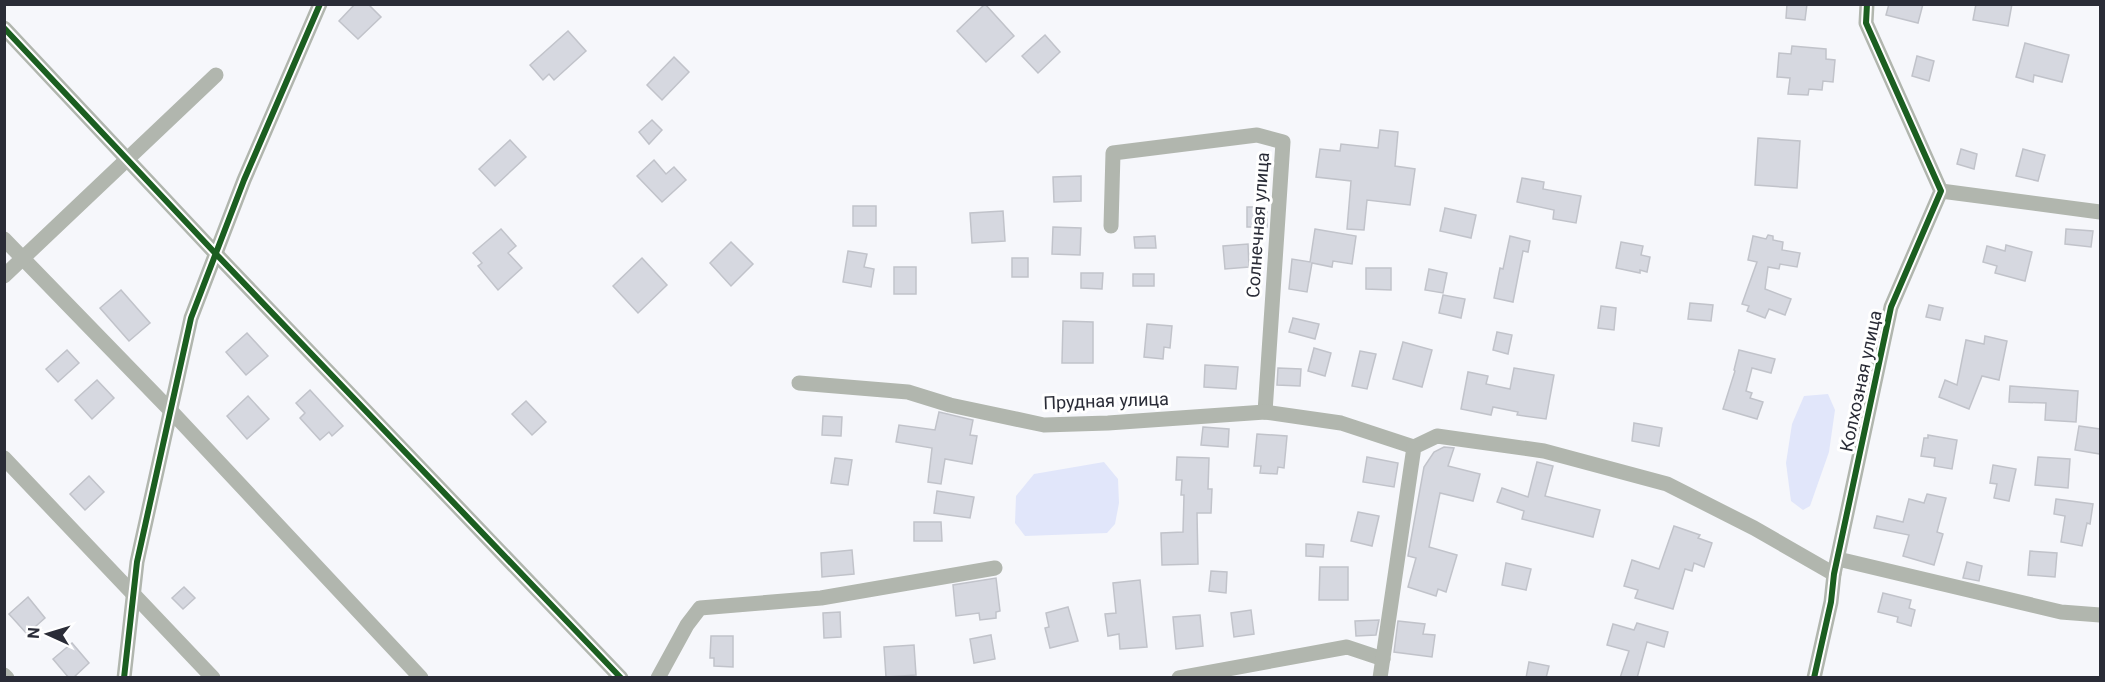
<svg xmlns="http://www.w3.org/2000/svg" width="2105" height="682" font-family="Roboto,sans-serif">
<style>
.water{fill:#e1e6fa}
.building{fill:#d6d8e0;stroke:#c1c3ca;stroke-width:1.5}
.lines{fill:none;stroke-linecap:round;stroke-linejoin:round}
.minor{stroke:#b1b6ae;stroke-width:15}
.cycleway-casing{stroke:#fff;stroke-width:10}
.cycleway{stroke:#1b5e20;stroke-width:6}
.labels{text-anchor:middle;stroke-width:6;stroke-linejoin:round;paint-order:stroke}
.street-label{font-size:18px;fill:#2a2c37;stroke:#fff}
</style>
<rect width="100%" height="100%" fill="#f6f7fb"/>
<!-- water -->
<g class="water">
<polygon points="1828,394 1835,410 1829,452 1810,506 1803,510 1791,501 1786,463 1792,424 1804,396"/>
<polygon points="1104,462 1118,479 1119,503 1115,524 1107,533 1025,536 1015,523 1016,496 1034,474"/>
</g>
<!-- building -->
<g class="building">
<polygon points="355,4 368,4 381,17 358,39 339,21"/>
<polygon points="985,4 1014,36 986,62 957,31"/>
<polygon points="1787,4 1807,4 1805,20 1786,18"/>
<polygon points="1889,4 1923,4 1918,23 1886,15"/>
<polygon points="1976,4 2012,4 2008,26 1973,20"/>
<polygon points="568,31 586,51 554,80 549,74 543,80 530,65"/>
<polygon points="1045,35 1060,52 1038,73 1022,56"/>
<polygon points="2025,43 2069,55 2062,82 2034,75 2033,82 2016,77"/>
<polygon points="1792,46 1826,49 1826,59 1835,60 1833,82 1823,81 1822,90 1809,89 1808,95 1788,94 1790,78 1777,77 1779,53 1791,54"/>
<polygon points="1917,56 1934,61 1929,81 1912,76"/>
<polygon points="674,57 689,72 662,100 647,85"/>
<polygon points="652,120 662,130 649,144 639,132"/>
<polygon points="1380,130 1398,132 1395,166 1415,169 1410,205 1367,200 1364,230 1347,229 1351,181 1316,177 1320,149 1340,151 1341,144 1378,148"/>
<polygon points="1758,138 1800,141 1797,188 1755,185"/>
<polygon points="510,140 526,157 495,186 479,169"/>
<polygon points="1961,149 1977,154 1974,169 1957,164"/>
<polygon points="2023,149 2045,155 2038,181 2016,176"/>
<polygon points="654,160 666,174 674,167 686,180 662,202 637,176"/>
<polygon points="1081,176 1081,201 1054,202 1053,177"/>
<polygon points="1522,178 1544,182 1543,189 1581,196 1576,223 1553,219 1554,210 1517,202"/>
<rect x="853" y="206" width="23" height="20"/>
<rect x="1247" y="207" width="20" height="20"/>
<polygon points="1445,208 1476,215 1471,238 1440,231"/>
<polygon points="1003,211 1005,241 972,243 970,213"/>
<polygon points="1053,227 1081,228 1080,255 1052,254"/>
<polygon points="501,229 516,246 508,253 522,268 498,290 478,266 482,263 473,253"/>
<polygon points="1315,229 1356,236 1352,264 1333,261 1332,267 1312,263 1307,292 1289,289 1292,259 1310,262"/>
<polygon points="2066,229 2093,231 2091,247 2065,244"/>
<polygon points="1768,235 1773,236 1773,240 1783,242 1782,250 1800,253 1797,267 1780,264 1779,269 1768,267 1765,289 1791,299 1785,315 1769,309 1765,318 1747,311 1749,306 1742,304 1757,262 1748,260 1753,236 1766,239"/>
<polygon points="1155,236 1156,248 1135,248 1134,237"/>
<polygon points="1510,236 1530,241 1528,252 1523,251 1513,302 1494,298 1500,268 1503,269"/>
<polygon points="731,242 753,264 731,286 710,263"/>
<polygon points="1621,242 1643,246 1641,255 1650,257 1647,272 1640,270 1640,273 1616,268"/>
<polygon points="1248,244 1249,267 1225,269 1223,246"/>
<polygon points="2006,245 2032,252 2025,281 1995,273 1997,266 1983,262 1987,246 2005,251"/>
<polygon points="848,251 867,254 864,267 874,269 871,287 843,282"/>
<polygon points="642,258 667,285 638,313 613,286"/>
<rect x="1012" y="258" width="16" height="19"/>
<rect x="894" y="267" width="22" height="27"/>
<polygon points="1366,268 1391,268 1391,290 1366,289"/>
<polygon points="1429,269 1447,273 1443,293 1425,290"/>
<polygon points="1081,273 1103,273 1102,289 1081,288"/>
<rect x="1133" y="274" width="21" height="12"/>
<polygon points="121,290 150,323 129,341 100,308"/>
<polygon points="1443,295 1465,299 1461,318 1439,313"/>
<polygon points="1690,303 1713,305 1711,321 1688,319"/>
<polygon points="1929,305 1943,308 1940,320 1926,317"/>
<polygon points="1601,306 1616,308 1614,330 1598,328"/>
<polygon points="1293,318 1319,324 1315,339 1289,332"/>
<polygon points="1063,321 1093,322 1093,363 1062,363"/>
<polygon points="1147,324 1172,326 1170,348 1164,347 1163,359 1144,357"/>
<polygon points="1497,332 1512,335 1508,354 1493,350"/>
<polygon points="247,333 268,356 246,375 226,352"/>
<polygon points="1985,336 2007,341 1999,380 1982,376 1969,409 1939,397 1945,380 1957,385 1966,340 1984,344"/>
<polygon points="1403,342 1432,350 1422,387 1393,379"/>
<polygon points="1314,348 1331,353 1325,376 1308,371"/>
<polygon points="67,350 79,363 58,382 46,369"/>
<polygon points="1739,350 1775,359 1771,373 1752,368 1746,391 1752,393 1750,398 1763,402 1757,419 1723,409 1735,371 1734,370"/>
<polygon points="1360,351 1376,354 1367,389 1352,386"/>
<polygon points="1205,365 1238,367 1236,389 1204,387"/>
<polygon points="1278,368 1301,369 1300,386 1277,385"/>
<polygon points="1514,368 1554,375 1546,419 1517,415 1518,412 1493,407 1491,415 1461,409 1468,372 1488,376 1486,384 1510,389"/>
<polygon points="97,380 114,398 92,419 75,400"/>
<polygon points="2010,386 2078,391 2076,422 2045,420 2046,403 2009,402"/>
<polygon points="310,390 343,426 332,436 329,432 320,440 300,418 305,413 296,403"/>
<polygon points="248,396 269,419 247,439 227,416"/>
<polygon points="526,401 546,422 532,435 512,414"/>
<polygon points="939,412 973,420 970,435 977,436 972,464 945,459 941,484 928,482 932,448 896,442 899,425 935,430"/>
<polygon points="823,416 842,417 841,436 822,435"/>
<polygon points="1634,423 1662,428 1659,446 1632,441"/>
<polygon points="2079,426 2100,429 2100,454 2075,450"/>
<polygon points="1203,427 1229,429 1228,447 1201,445"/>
<polygon points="1257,434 1287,436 1284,468 1278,467 1277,474 1260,473 1261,466 1254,466"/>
<polygon points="1928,435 1957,440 1952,469 1934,466 1935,458 1921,456 1924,438 1928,438"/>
<polygon points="1444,447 1454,448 1448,466 1480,474 1473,501 1440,493 1429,547 1457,555 1446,592 1438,589 1436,596 1408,587 1416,558 1408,556 1424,467 1434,452"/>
<polygon points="1177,457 1209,458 1208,489 1212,489 1211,513 1197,513 1198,564 1162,565 1161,533 1183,532 1184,495 1181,495 1182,480 1176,480"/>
<polygon points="1367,457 1398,463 1394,487 1363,482"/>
<polygon points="2038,457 2070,459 2068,488 2035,485"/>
<polygon points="835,458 852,460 848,485 831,483"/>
<polygon points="1537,462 1553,466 1545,496 1600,510 1593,537 1522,519 1524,511 1497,502 1502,488 1528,497"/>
<polygon points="1993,465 2016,469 2009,501 1994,498 1997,484 1990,483"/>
<polygon points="89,476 104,492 85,510 70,494"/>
<polygon points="937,491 974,497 970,518 934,513"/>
<polygon points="1927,494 1946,498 1937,532 1943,534 1934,565 1903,556 1909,535 1874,528 1877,516 1903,522 1909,499 1924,503"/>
<polygon points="2056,499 2093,504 2090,524 2087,523 2082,546 2061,542 2065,516 2054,514"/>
<polygon points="1358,512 1379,516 1372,546 1351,541"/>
<polygon points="914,522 941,522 942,541 914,541"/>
<polygon points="1674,526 1700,535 1698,538 1712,543 1704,567 1694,563 1692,571 1685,569 1673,609 1635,598 1638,590 1624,586 1632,560 1659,569"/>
<polygon points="1306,544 1324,545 1323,557 1306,556"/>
<polygon points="852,550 854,574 822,577 821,553"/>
<polygon points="2030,551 2057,553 2055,577 2028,575"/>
<polygon points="1967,562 1982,566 1979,581 1963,578"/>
<polygon points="1506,563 1531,569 1526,590 1502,585"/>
<polygon points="1320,567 1348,567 1348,600 1319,600"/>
<polygon points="1211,571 1227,572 1226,593 1209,591"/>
<polygon points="996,578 1000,611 996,612 996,618 980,620 979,613 956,616 953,585"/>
<polygon points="1140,580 1147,647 1120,649 1119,634 1108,636 1105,614 1116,613 1113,583"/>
<polygon points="184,587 195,598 183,609 172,598"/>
<polygon points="1883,593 1911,600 1909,608 1915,610 1911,626 1897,622 1898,617 1878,612"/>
<polygon points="28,597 45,618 27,634 9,614"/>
<polygon points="1068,607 1078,641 1050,648 1045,628 1049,627 1046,613"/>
<polygon points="1251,610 1254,634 1234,637 1231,613"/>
<polygon points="840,612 841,637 824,638 823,613"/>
<polygon points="1200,615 1203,646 1176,649 1173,617"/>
<polygon points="1379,620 1376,635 1356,636 1355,621"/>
<polygon points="1398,621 1425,624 1423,634 1435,635 1432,657 1394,652"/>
<polygon points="1637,623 1668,632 1664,647 1647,642 1637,678 1620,678 1629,651 1607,645 1613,624 1634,630"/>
<polygon points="991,635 995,659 974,663 970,639"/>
<polygon points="711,636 733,636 733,667 714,666 714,658 710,658"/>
<polygon points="72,643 89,663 73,678 69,678 53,659"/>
<polygon points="914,645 916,675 886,677 884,647"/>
<polygon points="1529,662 1549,666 1546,678 1526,678"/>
</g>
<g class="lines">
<!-- minor -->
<g class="minor">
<polyline points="4,28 216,254 621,678"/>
<polyline points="1941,191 2100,212"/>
<polyline points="1111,226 1113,153 1257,135 1283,142 1265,412"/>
<polyline points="4,239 170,410 421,678"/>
<polyline points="4,276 216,75"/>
<polyline points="799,383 908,392 950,405 1044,425 1108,423 1265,412 1341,423 1414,447"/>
<polyline points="4,458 213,678"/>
<polyline points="1838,559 2061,612 2100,615"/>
<polyline points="4,675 7,678"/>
<polyline points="124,678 137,562 191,318 244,180 320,4"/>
<polyline points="658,678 687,625 700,608 821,598 995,568"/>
<polyline points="1179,678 1347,647 1383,659"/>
<polyline points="1380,678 1414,447 1437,436 1544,451 1667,484 1754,528 1834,574"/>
<polyline points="1814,678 1831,602 1834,574 1891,307 1941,191 1866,23 1867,4"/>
</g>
<!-- cycleway casing -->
<g class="cycleway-casing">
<g id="cycleway">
<polyline points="4,28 216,254 621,678"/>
<polyline points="124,678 137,562 191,318 244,180 320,4"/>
<polyline points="1814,678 1831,602 1834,574 1891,307 1941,191 1866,23 1867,4"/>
</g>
</g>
<!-- cycleway -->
<use href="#cycleway" class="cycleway"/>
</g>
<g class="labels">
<!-- street labels -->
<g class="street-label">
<text transform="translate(1258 225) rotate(-86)" y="6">Солнечная улица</text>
<text transform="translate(1861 381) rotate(-78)" y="6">Колхозная улица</text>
<text transform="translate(1106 401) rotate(-2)" y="6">Прудная улица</text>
</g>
</g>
<!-- border -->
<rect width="2105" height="682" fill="none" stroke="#2a2c37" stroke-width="12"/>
<!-- north arrow -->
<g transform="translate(48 634) rotate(274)" stroke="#ffffff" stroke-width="4.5" paint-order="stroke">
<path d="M0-4.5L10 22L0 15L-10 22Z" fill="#2a2c37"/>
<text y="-9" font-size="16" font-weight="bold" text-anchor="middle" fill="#2a2c37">N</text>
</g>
</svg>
